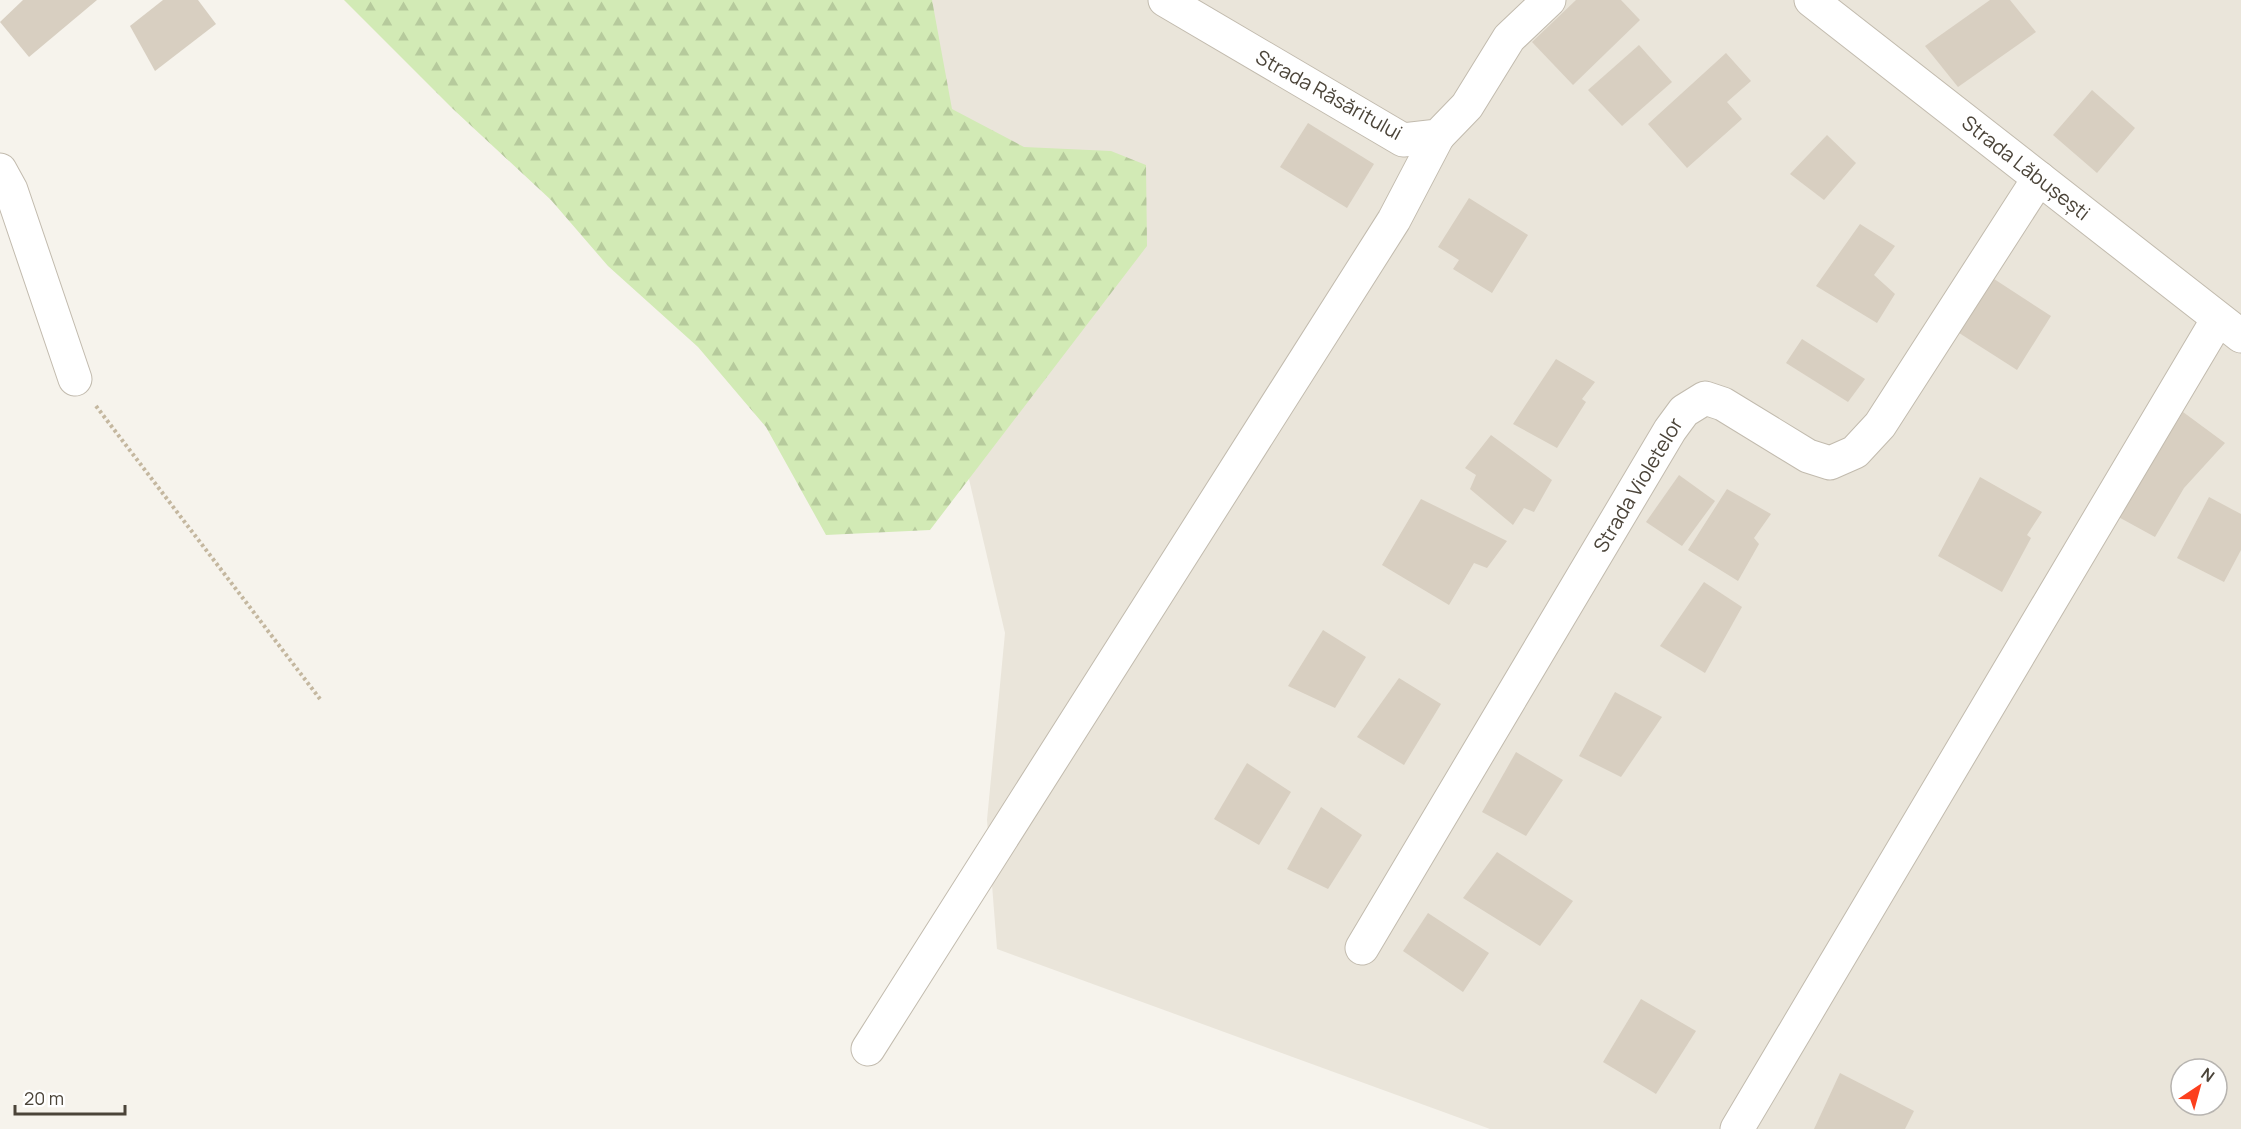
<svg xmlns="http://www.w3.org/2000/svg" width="2241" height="1129" font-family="Manrope,sans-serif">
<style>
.residential{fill:#eae5da;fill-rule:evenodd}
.forest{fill:url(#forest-firs)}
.building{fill:#d8cfc1}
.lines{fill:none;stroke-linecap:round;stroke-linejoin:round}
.minor-casing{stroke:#c2bbae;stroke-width:35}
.path{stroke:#c4b79f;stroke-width:4;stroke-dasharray:3 3;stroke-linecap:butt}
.minor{stroke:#fff;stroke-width:33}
.labels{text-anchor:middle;stroke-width:4.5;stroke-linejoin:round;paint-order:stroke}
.street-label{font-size:20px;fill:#4b4439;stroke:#fff}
</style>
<defs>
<pattern id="forest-firs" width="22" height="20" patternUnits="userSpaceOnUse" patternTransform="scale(1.5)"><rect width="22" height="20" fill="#d2eab5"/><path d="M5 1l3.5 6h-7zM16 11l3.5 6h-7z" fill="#b6ca9c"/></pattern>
</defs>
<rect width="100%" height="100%" fill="#f6f3ec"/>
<!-- residential -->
<path class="residential" d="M505,0H2241V1129H1490L997,949L987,820L1005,633L968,475ZM2181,1069H2217V1105H2181Z"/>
<!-- forest -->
<polygon class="forest" points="344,0 932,0 952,109 1024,147 1111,151 1146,165 1147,246 930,530 826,535 766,427 698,347 608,266 551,200 453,109"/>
<!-- building -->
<g class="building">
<polygon points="23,0 97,0 29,57 0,22"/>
<polygon points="163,0 198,0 216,24 155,71 130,26"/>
<polygon points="1576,0 1621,0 1640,20 1573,85 1532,42"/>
<polygon points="1990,0 2010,0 2036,32 1958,87 1925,46"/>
<polygon points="1639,45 1672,82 1622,126 1588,90"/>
<polygon points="1726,53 1751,81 1727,102 1742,119 1687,168 1648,124"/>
<polygon points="2092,90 2135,128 2097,173 2053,135"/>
<polygon points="1308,123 1374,164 1347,208 1280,167"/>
<polygon points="1827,135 1856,163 1824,200 1790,174"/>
<polygon points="1469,198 1528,235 1492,293 1453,269 1459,260 1438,247"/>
<polygon points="1860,224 1895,246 1874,275 1895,294 1877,323 1816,286"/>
<polygon points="1991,277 2051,316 2017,370 1956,331"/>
<polygon points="1802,339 1865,379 1848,402 1786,363"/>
<polygon points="1556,359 1595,382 1582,399 1586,402 1557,448 1513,424"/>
<polygon points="2183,412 2225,443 2184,488 2155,537 2113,514 2154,458"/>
<polygon points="1491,435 1552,480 1534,512 1524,508 1513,525 1470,489 1476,475 1465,468"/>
<polygon points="1679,475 1715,501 1682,546 1646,522"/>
<polygon points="1980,477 2042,512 2027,535 2031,538 2002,592 1938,556"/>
<polygon points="1727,489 1771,514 1754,538 1759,544 1738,581 1688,550"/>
<polygon points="2209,497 2241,514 2241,550 2224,582 2177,558"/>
<polygon points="1421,499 1507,541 1487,568 1474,563 1449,605 1382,565"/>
<polygon points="1704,582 1742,607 1705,673 1660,646"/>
<polygon points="1323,630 1366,657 1335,708 1288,686"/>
<polygon points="1399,678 1441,704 1404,765 1357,737"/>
<polygon points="1615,692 1662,717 1621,777 1579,756"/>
<polygon points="1516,752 1563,780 1526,836 1482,812"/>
<polygon points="1247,763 1291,792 1259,845 1214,819"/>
<polygon points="1321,807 1362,835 1328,889 1287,869"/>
<polygon points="1497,852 1573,901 1540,946 1463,898"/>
<polygon points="1428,913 1489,953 1463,992 1403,951"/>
<polygon points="1641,999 1696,1031 1656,1094 1603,1062"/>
<polygon points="1840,1073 1914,1111 1905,1129 1814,1129"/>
</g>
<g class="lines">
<!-- minor casing -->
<g class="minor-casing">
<g id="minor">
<polyline points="1165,0 1403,140 1438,136 1467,106 1509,38 1549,0"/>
<polyline points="1811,0 2241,336"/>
<polyline points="0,170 11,190 75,379"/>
<polyline points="1362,948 1670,430 1684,411 1705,398 1723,404 1808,456 1830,463 1855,452 1880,425 2039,178"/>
<polyline points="868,1049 1394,220 1438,136"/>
<polyline points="1737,1129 2218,319"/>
</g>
</g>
<!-- path -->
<polyline class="path" points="96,406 320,699"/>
<!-- minor -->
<use href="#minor" class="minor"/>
</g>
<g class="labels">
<!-- street labels -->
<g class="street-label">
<text transform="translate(1329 95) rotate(29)" y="7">Strada Răsăritului</text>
<text transform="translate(2026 168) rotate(38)" y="7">Strada Lăbușești</text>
<text transform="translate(1638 485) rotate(-59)" y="7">Strada Violetelor</text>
</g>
</g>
<!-- north arrow -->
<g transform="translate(2199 1087) rotate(36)"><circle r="28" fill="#ffffff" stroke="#b7b4b0" stroke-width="1.5"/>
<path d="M0-4.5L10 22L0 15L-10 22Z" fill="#fc3f1d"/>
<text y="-9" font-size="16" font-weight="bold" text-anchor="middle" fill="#4b4439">N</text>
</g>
<!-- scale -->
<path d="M15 1105v9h110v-9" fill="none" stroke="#4b4439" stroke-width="3"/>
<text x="24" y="1105" font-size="18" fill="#4b4439" stroke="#ffffff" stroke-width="4.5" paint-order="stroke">20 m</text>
</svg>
